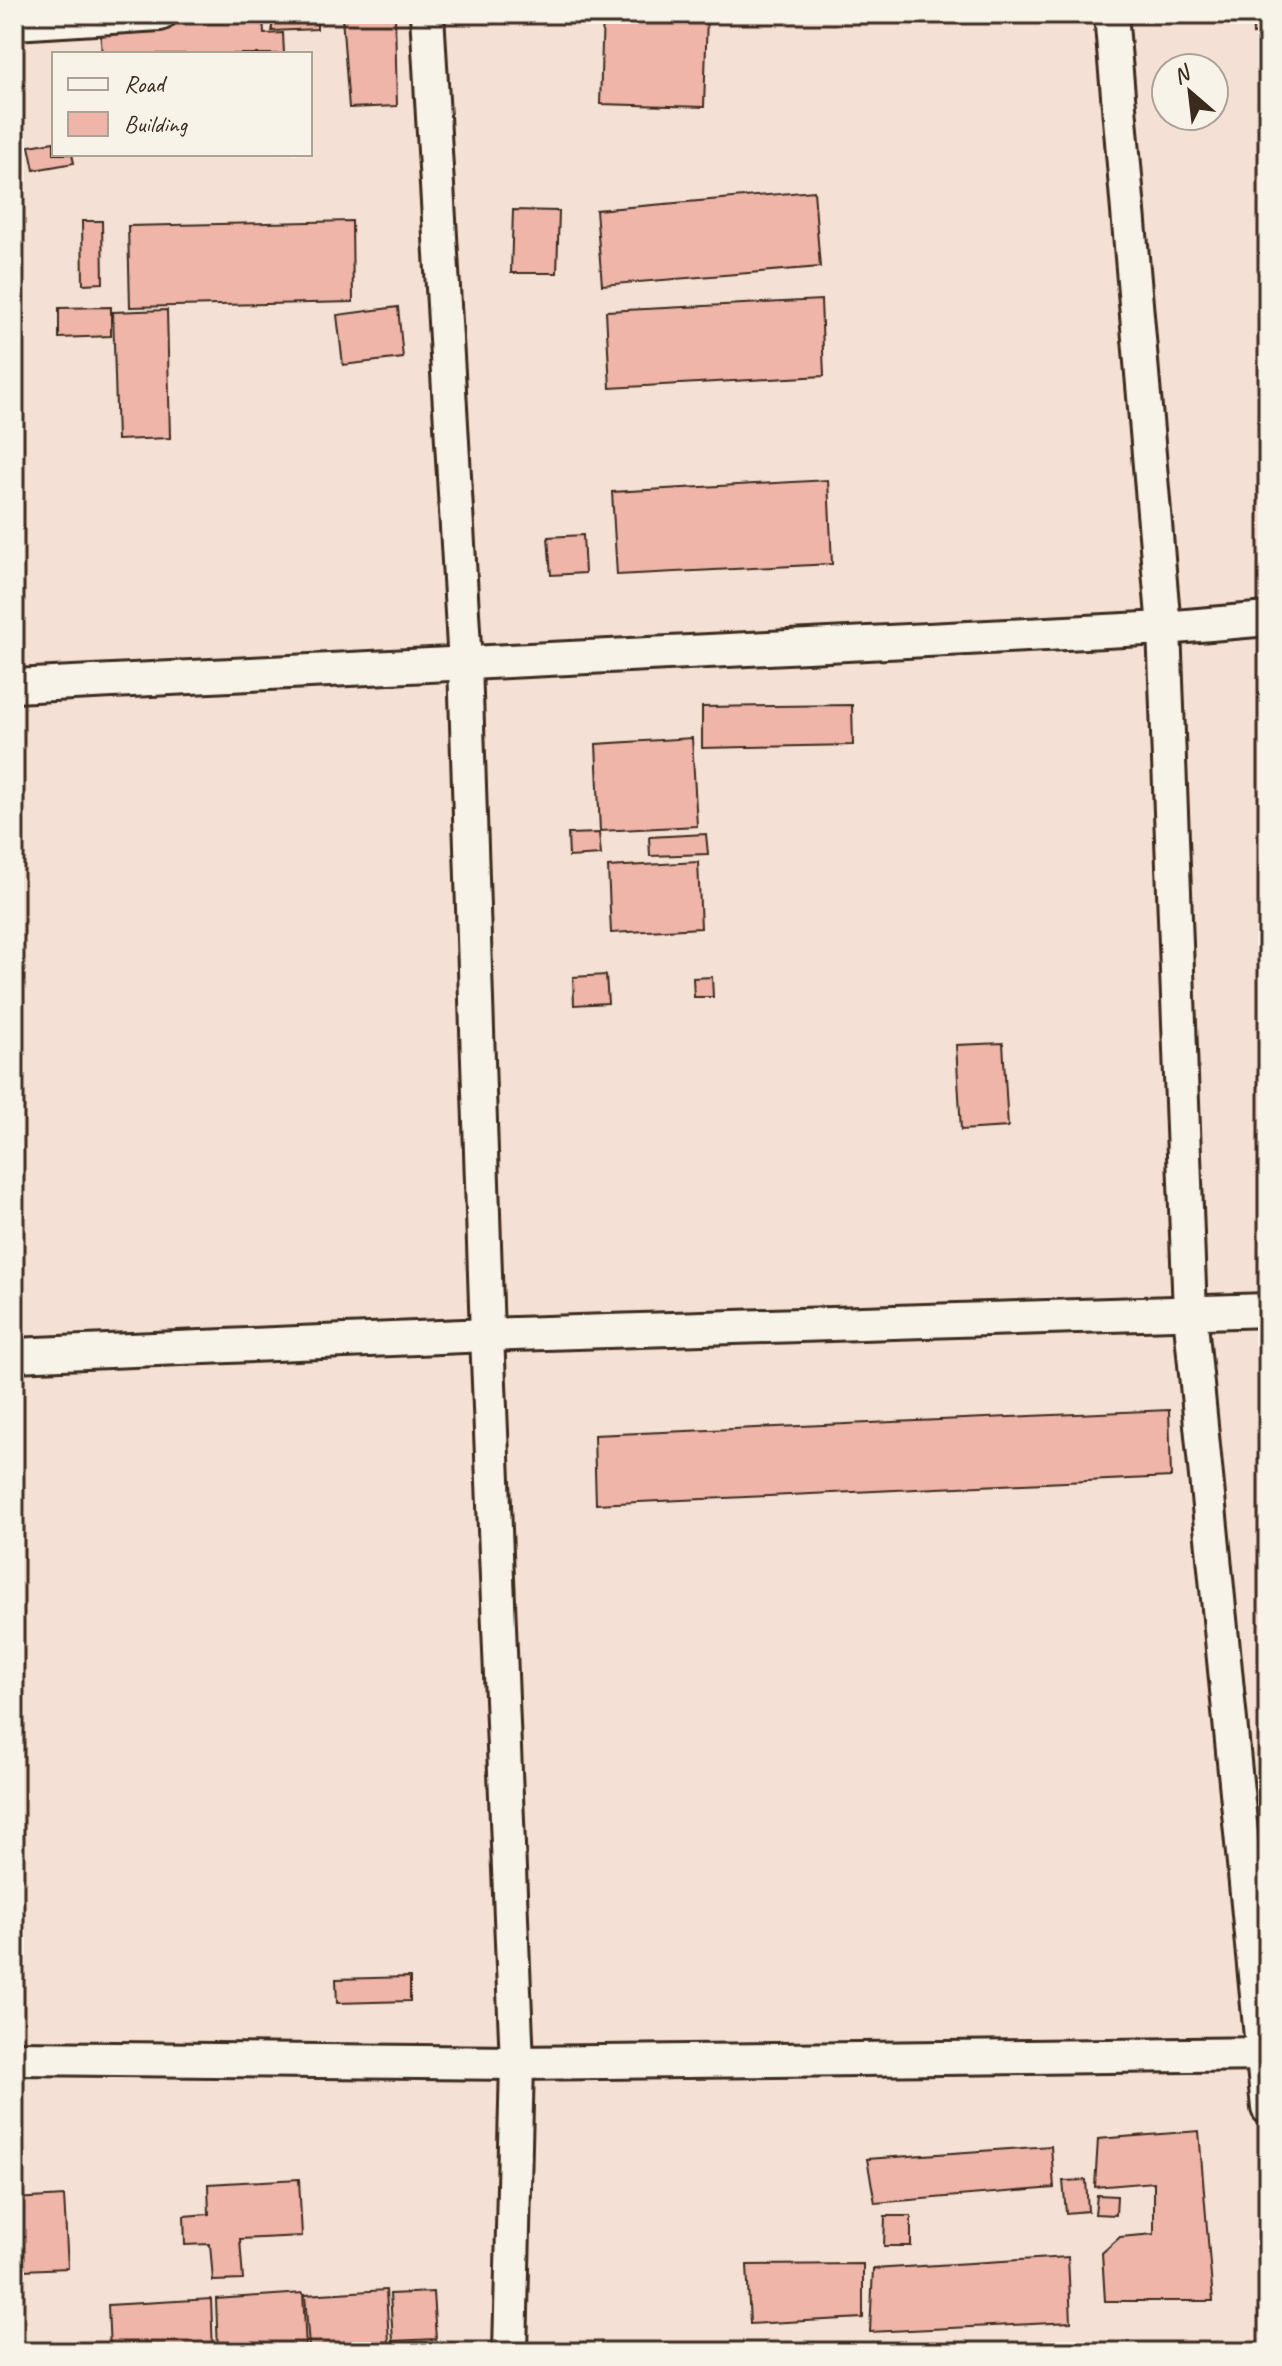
<svg xmlns="http://www.w3.org/2000/svg" width="1282" height="2366" font-family="Caveat,sans-serif">
<style>
.built{fill:#f5e0d5;fill-rule:evenodd}
.building{fill:#efb5a8;stroke:#3b2a1e;stroke-width:2}
.lines{fill:none;stroke-linecap:round;stroke-linejoin:round}
.street-casing{stroke:#3b2a1e;stroke-width:38}
.street{stroke:#f7f3e8;stroke-width:32}
</style>
<rect width="100%" height="100%" fill="#f7f3e8"/>
<filter id="ink" filterUnits="userSpaceOnUse"><feTurbulence type="fractalNoise" baseFrequency=".0125" numOctaves="2"/><feDisplacementMap in="SourceGraphic" scale="16" xChannelSelector="R" yChannelSelector="G"/><feConvolveMatrix kernelMatrix="1 2 1 2 8 2 1 2 1" color-interpolation-filters="sRGB"/></filter>
<g filter="url(#ink)">
<!-- built -->
<path class="built" d="M157,14H1268V2352H14V23ZM54,54H310V154H54ZM1166,68H1214V116H1166Z"/>
<!-- building -->
<g class="building">
<polygon points="317,14 317,29 272,31 272,16"/>
<polygon points="603,14 707,15 704,107 600,104"/>
<polygon points="1252,14 1268,14 1268,32 1253,34"/>
<polygon points="263,16 264,34 283,33 284,54 102,54 100,29"/>
<polygon points="395,16 397,106 349,108 342,17"/>
<polygon points="54,142 54,154 72,154 74,163 34,170 29,146"/>
<polygon points="814,191 820,267 602,285 596,210"/>
<polygon points="513,210 559,211 557,273 511,273"/>
<polygon points="82,221 102,221 103,283 83,284"/>
<polygon points="352,221 353,302 130,307 128,226"/>
<polygon points="821,300 824,376 610,388 606,311"/>
<polygon points="111,307 111,336 59,338 59,308"/>
<polygon points="398,307 403,358 343,365 337,315"/>
<polygon points="167,310 170,438 117,440 113,312"/>
<polygon points="828,480 832,564 617,575 612,492"/>
<polygon points="583,535 585,573 551,575 548,537"/>
<polygon points="852,705 853,745 702,748 702,707"/>
<polygon points="692,738 697,826 600,831 596,744"/>
<polygon points="599,833 601,855 569,857 568,834"/>
<polygon points="706,834 708,854 650,856 649,837"/>
<polygon points="698,862 701,928 611,933 608,867"/>
<polygon points="606,975 608,1003 574,1005 573,977"/>
<polygon points="712,977 713,997 694,997 693,978"/>
<polygon points="1003,1043 1008,1127 961,1130 956,1045"/>
<polygon points="1169,1410 1171,1477 596,1504 594,1435"/>
<polygon points="410,1977 410,2001 337,2003 336,1979"/>
<polygon points="1199,2131 1213,2301 1105,2301 1102,2253 1120,2237 1154,2234 1154,2182 1095,2187 1098,2139"/>
<polygon points="1051,2146 1054,2188 875,2203 867,2159"/>
<polygon points="299,2179 302,2236 240,2239 243,2280 213,2281 210,2244 185,2245 184,2216 209,2214 208,2184"/>
<polygon points="1086,2180 1088,2211 1066,2213 1063,2181"/>
<polygon points="1097,2195 1117,2196 1116,2215 1095,2214"/>
<polygon points="64,2196 68,2268 23,2270 22,2246 14,2246 14,2199"/>
<polygon points="885,2216 911,2216 911,2246 884,2246"/>
<polygon points="1068,2257 1071,2322 870,2332 873,2269"/>
<polygon points="863,2264 863,2318 750,2324 747,2265"/>
<polygon points="386,2290 389,2342 309,2347 305,2295"/>
<polygon points="433,2292 436,2339 393,2341 390,2294"/>
<polygon points="303,2293 306,2348 218,2352 216,2299"/>
<polygon points="211,2299 213,2352 110,2352 108,2305"/>
</g>
<g class="lines">
<!-- street casing -->
<g class="street-casing">
<g id="street">
<polyline points="427,14 465,664 487,1335 517,2063 510,2352"/>
<polyline points="1111,14 1164,628 1190,1313 1268,2108"/>
<polyline points="14,23 160,14"/>
<polyline points="14,686 1164,628 1268,619"/>
<polyline points="14,1355 487,1335 1268,1310"/>
<polyline points="14,2058 517,2063 1268,2054"/>
</g>
</g>
<!-- street -->
<use href="#street" class="street"/>
</g>
</g>
<!-- margin -->
<rect width="1282" height="2366" fill="none" stroke="#f7f3e8" stroke-width="48"/>
<rect x="24" y="24" width="1234" height="2318" fill="none" stroke="#3b2a1e" stroke-width="3" filter="url(#ink)"/>
<!-- legend -->
<rect x="52" y="52" width="260" height="104" fill="#f7f3e8" stroke="#aca397" stroke-width="2"/>
<rect x="68" y="78" width="40" height="12" fill="#f7f3e8" stroke="#aca397" stroke-width="2"/>
<text x="124" y="92" font-size="24" fill="#3b2a1e">Road</text>
<rect x="68" y="112" width="40" height="24" fill="#efb5a8" stroke="#aca397" stroke-width="2"/>
<text x="124" y="132" font-size="24" fill="#3b2a1e">Building</text>
<!-- north arrow -->
<g transform="translate(1190 92) rotate(332)"><circle r="38" fill="#f7f3e8" stroke="#aca397" stroke-width="2"/>
<path d="M0-6L14 30L0 20L-14 30Z" fill="#3b2a1e"/>
<text y="-12" font-size="22" font-weight="bold" text-anchor="middle" fill="#3b2a1e">N</text>
</g>
</svg>
